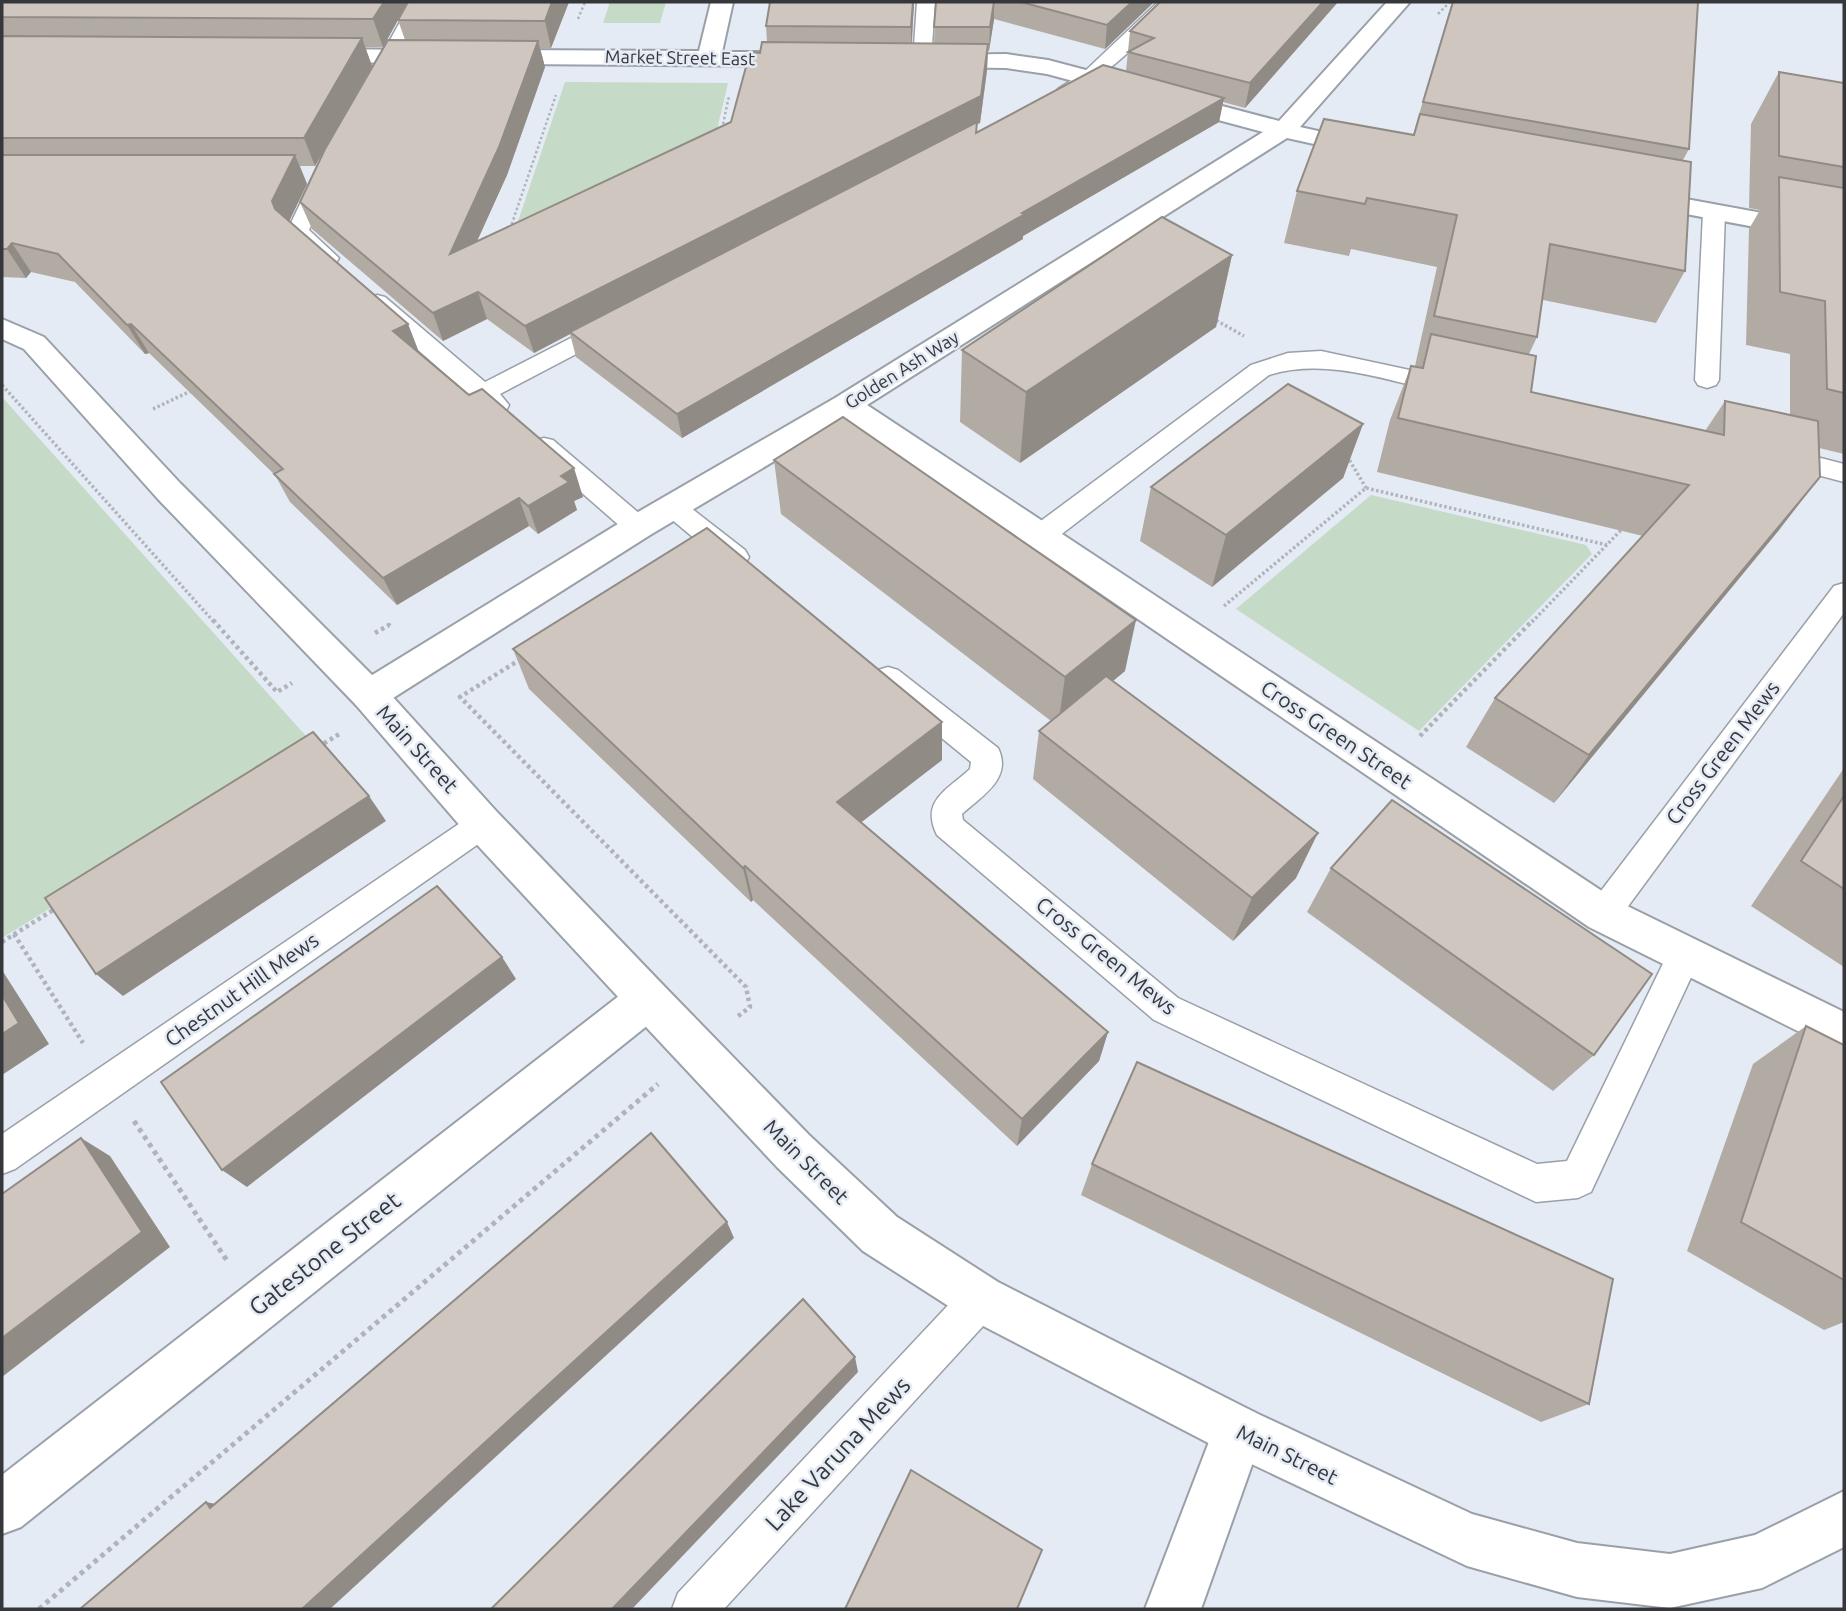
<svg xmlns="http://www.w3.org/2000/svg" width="1846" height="1611" font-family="Ubuntu,sans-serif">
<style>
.green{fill:#c5dac7}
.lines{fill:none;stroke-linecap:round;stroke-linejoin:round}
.service-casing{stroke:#9aa0a8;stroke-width:3}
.minor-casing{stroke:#9aa0a8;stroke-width:4}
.tertiary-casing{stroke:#9aa0a8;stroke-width:4}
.path-far3{stroke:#afb4bb;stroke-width:2.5;stroke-dasharray:2.5 2.5;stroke-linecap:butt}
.path-far2{stroke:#afb4bb;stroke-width:3.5;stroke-dasharray:2.5 2.5;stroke-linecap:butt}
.path-far1{stroke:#afb4bb;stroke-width:4.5;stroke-dasharray:3.5 3.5;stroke-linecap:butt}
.path{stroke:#afb4bb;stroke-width:5;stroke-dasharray:4.5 4.5;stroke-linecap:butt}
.service{fill:#fff;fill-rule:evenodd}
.minor{fill:#fff;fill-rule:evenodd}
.tertiary{fill:#fff;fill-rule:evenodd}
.wall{fill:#b2aba4}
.shaded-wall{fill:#918b86}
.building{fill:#cfc7bf;stroke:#918b86;stroke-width:2}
.labels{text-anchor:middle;stroke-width:5;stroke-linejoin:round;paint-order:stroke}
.far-street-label{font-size:18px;fill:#35373b;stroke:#e5ebf4}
.street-label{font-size:21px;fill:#35373b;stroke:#e5ebf4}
.near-street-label{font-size:24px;fill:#35373b;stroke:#e5ebf4}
</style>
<rect width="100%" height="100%" fill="#e5ebf4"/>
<!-- green -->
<g class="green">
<polygon points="610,2 666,2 660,23 603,23"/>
<polygon points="565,82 728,83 715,138 514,233"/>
<polygon points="2,397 314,745 2,938"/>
<polygon points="1371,495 1586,545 1592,554 1419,731 1236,609"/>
</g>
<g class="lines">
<!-- service casing -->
<g class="service-casing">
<g id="service">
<polygon points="411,2 429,2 386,82 372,82 369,78"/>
<polygon points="917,2 935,2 931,60 922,66 913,60"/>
<path d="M1158,2H1177C1161,23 1086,99 1061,93L1058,89L1084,72Z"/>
<path d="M324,169L331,171L334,175L309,230L339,258L336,263C318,267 297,245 287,231L314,175L317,171Z"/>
<polygon points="1714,207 1722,208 1725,213 1719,380 1716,385 1707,388 1698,385 1695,380 1703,213 1706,208"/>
<polygon points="377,295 385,297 485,382 604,321 620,321 624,326 620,331 500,394 509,405 506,411 497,413 488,411 369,307 366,302 369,297"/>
<path d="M1321,351L1447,378L1456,380L1459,386L1456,392L1447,394C1389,381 1326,357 1269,375L1050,543L1040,546L1030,543L1027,536L1030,529L1251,365L1288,353Z"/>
<polygon points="544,438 553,440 647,520 651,527 647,534 638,536 629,534 535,452 531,446 535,440"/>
<polygon points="1778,447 1844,464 1844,482 1769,462 1765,456 1769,450"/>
<polygon points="673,498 682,501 745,550 749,557 745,564 735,567 725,564 664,513 660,507 664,501"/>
<polygon points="1844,583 1844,613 1615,924 1603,929 1591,924 1586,914 1591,904 1834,586"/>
<path d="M888,667L898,670L998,748C1013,778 982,796 962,814L963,820L1178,998L1537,1164L1567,1161L1672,945L1684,941L1696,945L1701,956L1591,1192L1578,1198L1536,1202L1154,1020L937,835C920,801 947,790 970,769L971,762L878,686L873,678L878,670Z"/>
<polygon points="483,811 494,815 499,824 494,833 15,1169 2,1174 2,1134 472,815"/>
<polygon points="981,1279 995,1285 1001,1299 995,1313 724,1609 672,1609 678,1593 967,1285"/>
</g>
</g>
<!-- minor casing -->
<g class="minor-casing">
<g id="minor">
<polygon points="711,2 733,2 722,52 801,52 809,54 812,59 809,64 801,66 490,64 482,62 479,57 482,52 490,50 699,51"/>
<polygon points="1387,2 1410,2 1300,127 1377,144 1380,149 1377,154 1368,156 1287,138 867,405 1617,901 1844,1012 1844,1054 1589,927 845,419 650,535 382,705 369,709 356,705 351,695 356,685 626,519 835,398 1263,132 1047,74 1006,68 935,67 927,65 924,60 927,55 1006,54 1048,60 1279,121"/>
<polygon points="315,49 430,50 438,52 441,57 438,62 430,64 307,61 304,56 307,51"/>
<polygon points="1637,190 1844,228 1844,244 1628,203 1624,198 1628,193"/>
<polygon points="648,980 663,985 669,999 663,1013 21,1527 2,1534 2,1475 633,985"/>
<polygon points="1238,1405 1256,1413 1264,1431 1201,1609 1145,1609 1220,1413"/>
</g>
</g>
<!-- tertiary casing -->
<g class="tertiary-casing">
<polygon id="tertiary" points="2,319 44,337 180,483 382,685 497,812 663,985 809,1135 897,1217 998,1282 1256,1413 1472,1514 1577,1543 1670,1554 1755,1535 1844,1491 1844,1547 1762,1588 1670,1608 1577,1597 1467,1566 1220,1449 964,1316 863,1251 777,1167 633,1013 469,836 356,705 158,499 24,349 2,339"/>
</g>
<!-- path-far3 -->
<g class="path-far3">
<polyline points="1438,14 1450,2"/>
<polyline points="578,19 585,2"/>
<polyline points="722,129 729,96"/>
<polyline points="510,229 556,95"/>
</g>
<!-- path-far2 -->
<g class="path-far2">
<polyline points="1212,318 1244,336"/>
<polyline points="2,385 214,622"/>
<polyline points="153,409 193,390"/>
<polyline points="1347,456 1366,488"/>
<polyline points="1224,606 1366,488 1607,545"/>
<polyline points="1532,622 1624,527"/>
</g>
<!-- path-far1 -->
<g class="path-far1">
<polyline points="213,620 277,692 292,683"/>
<polyline points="375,633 389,625 391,627"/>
<polyline points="521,659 460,697 746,987 750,1007 737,1017"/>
<polyline points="1420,736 1533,620"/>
<polyline points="318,747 341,733"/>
<polyline points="14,934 83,1043"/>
<polyline points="2,942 58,907"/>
</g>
<!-- path -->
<g class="path">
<polyline points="134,1121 228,1262"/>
<polyline points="39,1609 658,1084"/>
</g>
<!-- service -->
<use href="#service" class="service"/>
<!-- minor -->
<use href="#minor" class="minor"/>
<!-- tertiary -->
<use href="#tertiary" class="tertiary"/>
</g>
<!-- wall -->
<g class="wall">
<polygon points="2,2 408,2 383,47 365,47 372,66 315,166 300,166 307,184 289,221 408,324 419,352 583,497 574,501 577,510 538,534 529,526 397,605 290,502 275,475 149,353 145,354 75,282 31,272 26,278 2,277"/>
<polygon points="569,2 551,48 540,48 545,67 507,175 477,241 731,122 760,53 767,42 766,26 914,2 912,43 934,43 936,2 1154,2 1105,49 994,19 989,51 988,51 987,70 980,123 977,124 977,133 1126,71 1130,31 1160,2 1338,2 1245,108 1223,102 1219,122 1023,236 1023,239 682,438 576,357 570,334 534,353 487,319 443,341 312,229 300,202 405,40 398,20"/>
<polygon points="1452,2 1689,149 1683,160 1685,271 1656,323 1543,300 1537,337 1529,354 1531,392 1705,431 1725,401 1790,415 1790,354 1746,345 1749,229 1760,210 1749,208 1751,124 1779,72 1844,83 1844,454 1819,448 1779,530 1554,803 1466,747 1495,698 1643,536 1377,472 1390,420 1411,366 1415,366 1437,267 1351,249 1349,256 1284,243 1297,191 1413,135"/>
<polygon points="1232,255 1216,327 1020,463 960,422 962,350"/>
<polygon points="1363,424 1343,478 1212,587 1140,541 1151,487"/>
<polygon points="774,460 1125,671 1113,681 1296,878 1233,941 1033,779 1039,731 1051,721 781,514"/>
<polygon points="513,649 942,760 861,822 1108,1032 1099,1061 1017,1146 753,900 751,902 529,689"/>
<polygon points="1844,768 1844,967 1751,906"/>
<polygon points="1331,868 1594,1055 1553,1091 1307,912"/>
<polygon points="1806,1026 1844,1045 1844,1322 1824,1330 1687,1251 1753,1064"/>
<polygon points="1092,1164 1589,1404 1541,1422 1081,1195"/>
</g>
<!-- shaded-wall -->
<g class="shaded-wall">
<polygon points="384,2 408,2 383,47 373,19"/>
<polygon points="552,2 569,2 551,48 545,21"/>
<polygon points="913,2 914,2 911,51 911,27"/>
<polygon points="994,2 994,19 989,51 990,27"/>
<polygon points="1132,2 1154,2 1105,49 1107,25"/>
<polygon points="1323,2 1338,2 1245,108 1250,83"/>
<polygon points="362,38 372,66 315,166 304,138"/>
<polygon points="538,41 545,67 507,175 459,281 450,254"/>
<polygon points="988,44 987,70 980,123 977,124 976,147 570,332 570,334 534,353 525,326"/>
<polygon points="1224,98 1219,122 1023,236 1023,239 682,438 677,414 1022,213"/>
<polygon points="295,155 307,184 285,230 272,201"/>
<polygon points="12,243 31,272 26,278 7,249"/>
<polygon points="1232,255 1216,327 1020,463 1026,392"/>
<polygon points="478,292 487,319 443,341 433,313"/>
<polygon points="131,324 149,353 145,354 127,325"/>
<polygon points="408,324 419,353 393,331"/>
<polygon points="1363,424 1343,478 1212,587 1226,535"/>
<polygon points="574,468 583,497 574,501 577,510 538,534 528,506 561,476"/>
<polygon points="1820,477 1779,530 1554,803 1589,755"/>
<polygon points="519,498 529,526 397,605 383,578"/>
<polygon points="1136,620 1125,671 1058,726 1065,677"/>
<polygon points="942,722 942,760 841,838 837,802"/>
<polygon points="369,796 386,821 123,996 96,974"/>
<polygon points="1318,833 1296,878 1233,941 1252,898"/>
<polygon points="745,866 753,900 751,902 743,868"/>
<polygon points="502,957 516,979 247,1187 222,1170"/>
<polygon points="2,970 49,1044 2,1075"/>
<polygon points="1108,1032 1099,1061 1017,1146 1022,1119"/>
<polygon points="81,1138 110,1156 170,1247 2,1377 2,1338"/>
<polygon points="727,1222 734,1238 330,1609 302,1609"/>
<polygon points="855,1357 858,1372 632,1609 612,1609"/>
<polygon points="206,1502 235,1508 210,1508"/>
</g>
<!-- building -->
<g class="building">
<polygon points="2,2 384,2 373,19 2,17"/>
<polygon points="408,2 552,2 545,21 398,20"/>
<polygon points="770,2 913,2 911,27 766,26"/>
<polygon points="936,2 994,2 990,27 934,27"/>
<polygon points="1021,2 1132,2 1107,25"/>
<polygon points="1160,2 1323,2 1250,83 1128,52 1154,38 1130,31"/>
<polygon points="1453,2 1698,2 1689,149 1423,102"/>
<polygon points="2,36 362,38 304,138 2,138"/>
<polygon points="388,40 538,41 499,147 450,254 731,122 750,52 760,53 762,42 988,44 981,96 525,326 478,292 433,313 300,202 325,149"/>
<polygon points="1103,65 1224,98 1022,213 1025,214 677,414 570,332 977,122 976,133"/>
<polygon points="1779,72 1844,83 1844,167 1779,156"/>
<polygon points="1420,114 1691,162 1685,271 1550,244 1537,337 1434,316 1457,215 1367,198 1365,204 1297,191 1324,119 1414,135"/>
<polygon points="2,155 295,155 272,201 275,209 408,324 393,331 469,395 482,389 574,468 561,476 569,482 528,506 519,498 383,578 274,474 283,469 131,324 127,325 58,254 12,243 7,249 2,249"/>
<polygon points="1779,177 1844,188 1844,393 1827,389 1825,301 1780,292"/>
<polygon points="1162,217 1232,255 1026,392 962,350"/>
<polygon points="1431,334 1536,356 1531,392 1724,435 1725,401 1818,421 1820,477 1589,755 1495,698 1689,485 1398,418 1411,366 1423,368"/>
<polygon points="1288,384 1363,424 1226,535 1151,487"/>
<polygon points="843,417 1136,620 1065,677 774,460"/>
<polygon points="707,528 942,722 837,802 1108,1032 1022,1119 745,866 743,868 513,649"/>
<polygon points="1106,676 1318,833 1252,898 1039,731"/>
<polygon points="313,732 369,796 96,974 45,898"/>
<polygon points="1844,796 1844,889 1801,861"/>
<polygon points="1392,800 1652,974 1594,1055 1331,868"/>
<polygon points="437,886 502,957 222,1170 161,1082"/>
<polygon points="2,995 19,1023 2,1034"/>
<polygon points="1806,1026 1844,1045 1844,1280 1741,1222"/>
<polygon points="1137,1062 1613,1279 1589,1404 1092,1164"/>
<polygon points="651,1133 727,1222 302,1609 80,1609 206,1502 210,1508"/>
<polygon points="81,1138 142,1232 2,1338 2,1194"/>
<polygon points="803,1299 855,1357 612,1609 491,1609"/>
<polygon points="911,1470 1042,1550 1017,1609 845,1609"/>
</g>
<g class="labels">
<!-- far-street labels -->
<g class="far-street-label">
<text transform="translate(680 58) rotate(1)" y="6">Market Street East</text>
<text transform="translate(902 370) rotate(-32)" y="6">Golden Ash Way</text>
</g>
<!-- street labels -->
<g class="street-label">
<text transform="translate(1336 735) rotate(34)" y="7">Cross Green Street</text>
<text transform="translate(417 749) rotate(48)" y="7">Main Street</text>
<text transform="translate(1723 753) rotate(-53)" y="7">Cross Green Mews</text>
<text transform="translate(1106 956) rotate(39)" y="7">Cross Green Mews</text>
<text transform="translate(242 990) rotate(-35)" y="7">Chestnut Hill Mews</text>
<text transform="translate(806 1162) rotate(45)" y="7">Main Street</text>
<text transform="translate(1287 1455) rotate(26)" y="7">Main Street</text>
</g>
<!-- near-street labels -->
<g class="near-street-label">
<text transform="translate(325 1254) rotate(-38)" y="8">Gatestone Street</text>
<text transform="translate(838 1454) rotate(-47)" y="8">Lake Varuna Mews</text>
</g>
</g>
<!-- border -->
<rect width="1846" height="1611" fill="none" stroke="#35373b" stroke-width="7"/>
</svg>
